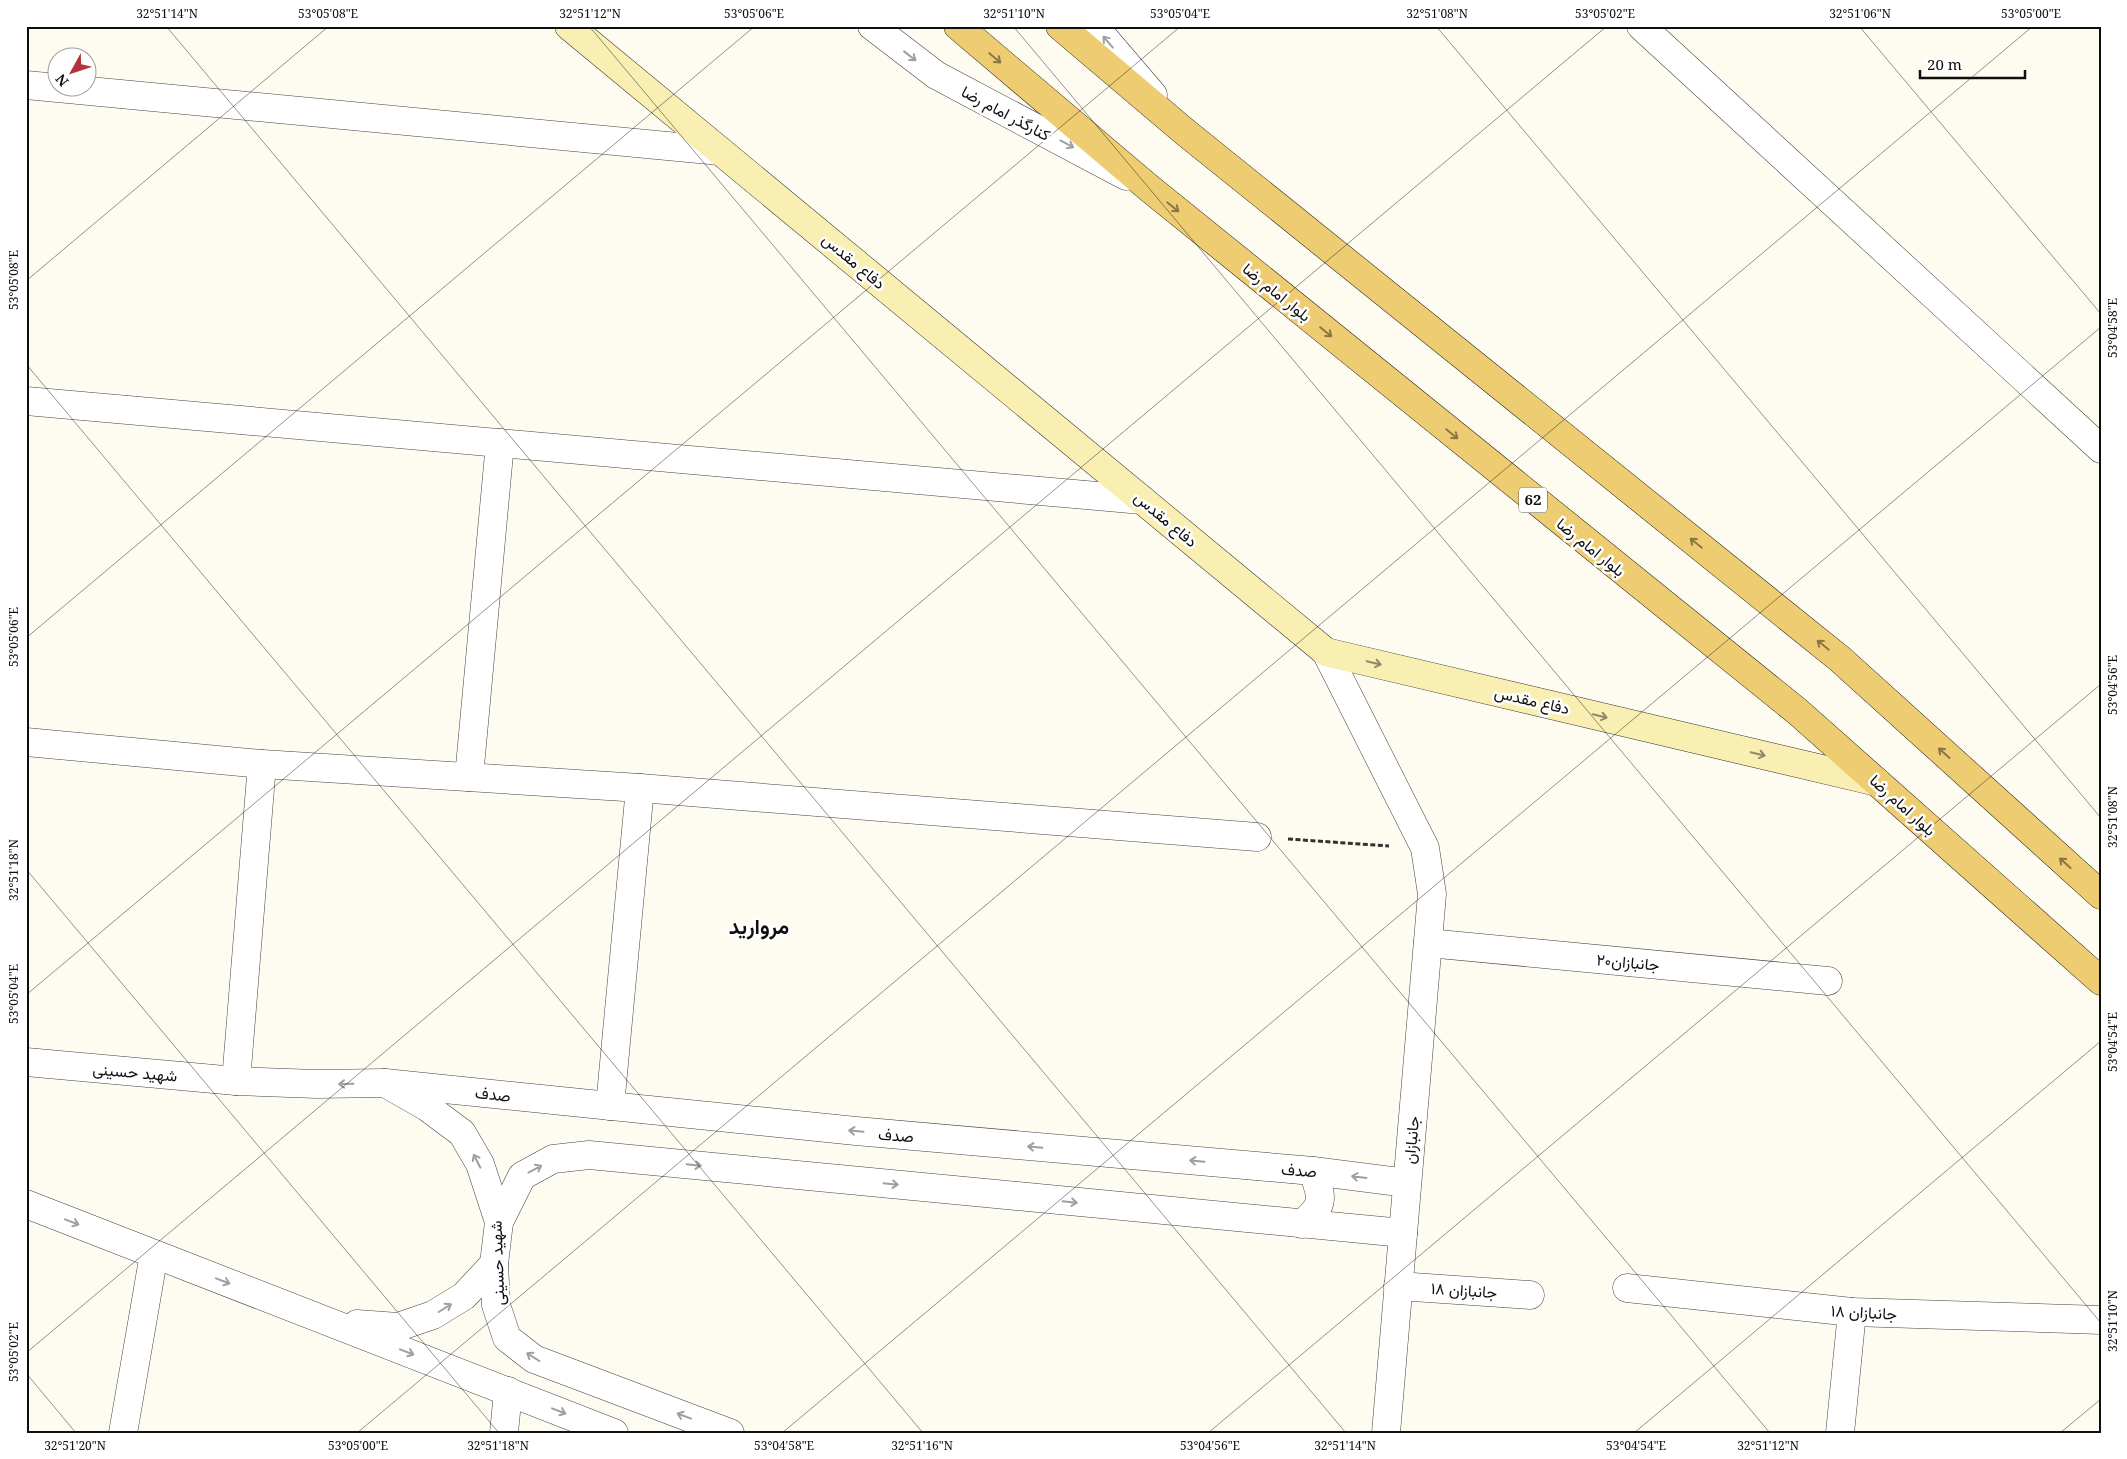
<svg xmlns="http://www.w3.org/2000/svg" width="2127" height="1459" font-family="'Noto Serif',Vazirmatn,serif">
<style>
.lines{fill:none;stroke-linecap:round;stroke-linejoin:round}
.minor-casing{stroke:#424242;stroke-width:29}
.tertiary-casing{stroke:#424242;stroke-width:29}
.secondary-casing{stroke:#313131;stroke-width:29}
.primary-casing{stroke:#202020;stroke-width:29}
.path{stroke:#313131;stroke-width:3;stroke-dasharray:5 2.5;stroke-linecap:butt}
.minor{stroke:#fff;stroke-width:28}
.tertiary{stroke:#fff;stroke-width:28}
.secondary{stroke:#f9efb2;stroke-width:28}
.primary{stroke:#eecc71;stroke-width:28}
.oneway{stroke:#9f9f9f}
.oneway2{stroke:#8a7745}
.oneway3{stroke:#908a69}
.ticks{fill:none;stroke:#0f0f0f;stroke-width:1;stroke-opacity:0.45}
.labels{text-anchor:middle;stroke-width:5;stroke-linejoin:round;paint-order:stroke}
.shield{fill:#fff;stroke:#575757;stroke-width:1}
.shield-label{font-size:15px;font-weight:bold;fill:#0f0f0f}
.street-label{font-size:16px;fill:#0f0f0f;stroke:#fff}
.district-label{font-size:21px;font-weight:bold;fill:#0f0f0f;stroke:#fff}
.neatline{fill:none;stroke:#0f0f0f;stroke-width:2}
.ticks-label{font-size:12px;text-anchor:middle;fill:#0f0f0f}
</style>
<rect width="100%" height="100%" fill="#fefbf1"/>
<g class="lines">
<!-- minor casing -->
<g class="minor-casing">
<g id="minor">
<polyline points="1641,26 2101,449"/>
<polyline points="26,85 720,151"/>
<polyline points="26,401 1142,500"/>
<polyline points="26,742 262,764 640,788 1257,837"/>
<polyline points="469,777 500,443"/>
<polyline points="1428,943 1828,981"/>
<polyline points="236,1081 262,764"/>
<polyline points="610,1106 640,788"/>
<polyline points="1398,1286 1530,1295"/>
<polyline points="1627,1288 1852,1312 2101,1320"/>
<polyline points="123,1433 154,1254"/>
<polyline points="504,1433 508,1391"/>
<polyline points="1840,1433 1852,1312"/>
</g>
</g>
<!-- tertiary casing -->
<g class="tertiary-casing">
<g id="tertiary">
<polyline points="872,26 936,75 1126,176"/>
<polyline points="1094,26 1153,95"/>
<polyline points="1326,652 1425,848 1432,894 1386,1433"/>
<polyline points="26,1062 236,1081 317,1084 385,1083 427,1107 462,1133 480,1164 499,1222 494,1264 496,1305 507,1338 534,1359 730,1433"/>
<polyline points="385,1083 856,1131 1313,1171 1407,1183"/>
<polyline points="26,1204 614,1433"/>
<polyline points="499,1222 522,1176 553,1159 589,1155 1403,1233"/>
<path d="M1302,1224C1326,1203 1322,1199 1313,1171"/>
<polyline points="357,1324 398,1327 433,1315 464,1296 494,1264"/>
</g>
</g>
<!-- secondary casing -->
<g class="secondary-casing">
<polyline id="secondary" points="569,26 1326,652 1877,782"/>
</g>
<!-- primary casing -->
<g class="primary-casing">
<g id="primary">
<polyline points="958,26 1149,188 1798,712 2101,981"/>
<polyline points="1060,26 1185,132 1840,659 2101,895"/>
</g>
</g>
<!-- path -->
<polyline class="path" points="1288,839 1389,846"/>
<!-- minor -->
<use href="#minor" class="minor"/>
<!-- tertiary -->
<use href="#tertiary" class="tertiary"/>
<!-- secondary -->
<use href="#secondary" class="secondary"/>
<!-- primary -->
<use href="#primary" class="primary"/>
</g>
<!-- one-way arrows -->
<defs><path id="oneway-shaft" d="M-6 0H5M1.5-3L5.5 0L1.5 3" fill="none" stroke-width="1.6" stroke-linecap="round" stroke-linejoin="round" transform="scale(1.25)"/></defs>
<g class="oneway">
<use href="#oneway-shaft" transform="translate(1108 42) rotate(-131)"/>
<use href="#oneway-shaft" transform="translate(910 56) rotate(38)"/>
<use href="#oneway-shaft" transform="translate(1067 144) rotate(28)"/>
<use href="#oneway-shaft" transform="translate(346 1084) rotate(179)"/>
<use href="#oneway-shaft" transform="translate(856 1131) rotate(-175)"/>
<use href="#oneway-shaft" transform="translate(1035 1147) rotate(-175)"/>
<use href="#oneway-shaft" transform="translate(477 1161) rotate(-117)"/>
<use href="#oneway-shaft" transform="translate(1197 1161) rotate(-175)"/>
<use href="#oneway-shaft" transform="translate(694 1165) rotate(6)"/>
<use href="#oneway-shaft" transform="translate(535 1169) rotate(-28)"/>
<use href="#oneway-shaft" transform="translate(1359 1177) rotate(-173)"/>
<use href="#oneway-shaft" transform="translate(891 1184) rotate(6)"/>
<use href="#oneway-shaft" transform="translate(1070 1202) rotate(6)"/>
<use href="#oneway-shaft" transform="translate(72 1222) rotate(21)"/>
<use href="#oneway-shaft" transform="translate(223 1281) rotate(21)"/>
<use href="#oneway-shaft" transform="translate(445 1308) rotate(-32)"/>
<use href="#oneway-shaft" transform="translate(407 1352) rotate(21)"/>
<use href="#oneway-shaft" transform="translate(533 1357) rotate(-148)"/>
<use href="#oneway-shaft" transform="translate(559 1411) rotate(21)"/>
<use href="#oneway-shaft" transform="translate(684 1416) rotate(-159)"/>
</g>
<g class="oneway2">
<use href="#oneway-shaft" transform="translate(995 58) rotate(40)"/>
<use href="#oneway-shaft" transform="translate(1173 207) rotate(39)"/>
<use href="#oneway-shaft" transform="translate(1326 332) rotate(39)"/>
<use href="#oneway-shaft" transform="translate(1452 434) rotate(39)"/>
<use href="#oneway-shaft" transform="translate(1696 543) rotate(-141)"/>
<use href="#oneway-shaft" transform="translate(1823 645) rotate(-141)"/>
<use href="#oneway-shaft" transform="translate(1944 753) rotate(-138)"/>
<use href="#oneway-shaft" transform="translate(2065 863) rotate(-138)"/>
</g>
<g class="oneway3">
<use href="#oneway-shaft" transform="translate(1374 663) rotate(13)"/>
<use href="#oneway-shaft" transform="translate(1600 716) rotate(13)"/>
<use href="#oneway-shaft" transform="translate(1758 754) rotate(13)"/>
</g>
<!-- ticks -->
<path class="ticks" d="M166,26L1346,1433M589,26L1770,1433M1013,26L2101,1323M1436,26L2101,818M1859,26L2101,314M26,281L329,26M26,364L923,1433M26,638L755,26M26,869L499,1433M26,995L1181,26M26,1353L1607,26M26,1373L76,1433M357,1433L2033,26M782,1433L2101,327M1208,1433L2101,684M1634,1433L2101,1041M2060,1433L2101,1399"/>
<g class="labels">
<!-- shield labels -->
<rect class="shield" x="1519" y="487.5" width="28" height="25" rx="4"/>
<g class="shield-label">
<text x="1533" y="505">62</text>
</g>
<!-- street labels -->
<g class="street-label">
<text transform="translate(1006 113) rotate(28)" y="6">کنارگذر امام رضا</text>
<text transform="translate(854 261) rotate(40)" y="6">دفاع مقدس</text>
<text transform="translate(1277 292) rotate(39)" y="6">بلوار امام رضا</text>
<text transform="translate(1166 519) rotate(40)" y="6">دفاع مقدس</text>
<text transform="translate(1591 547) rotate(39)" y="6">بلوار امام رضا</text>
<text transform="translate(1532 700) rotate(13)" y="6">دفاع مقدس</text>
<text transform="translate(1903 805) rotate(42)" y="6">بلوار امام رضا</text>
<text transform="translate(1628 962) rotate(5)" y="6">جانبازان۲۰</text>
<text transform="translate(135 1072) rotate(5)" y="6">شهید حسینی</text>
<text transform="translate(493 1094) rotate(6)" y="6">صدف</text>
<text transform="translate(896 1135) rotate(5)" y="6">صدف</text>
<text transform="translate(1411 1140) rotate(-85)" y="6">جانبازان</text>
<text transform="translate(1299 1170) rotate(5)" y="6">صدف</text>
<text transform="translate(497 1263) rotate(-92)" y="6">شهید حسینی</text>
<text transform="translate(1464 1290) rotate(4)" y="6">۱۸ جانبازان</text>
<text transform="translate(1864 1312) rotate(3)" y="6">جانبازان ۱۸</text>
</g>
<!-- district labels -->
<g class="district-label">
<text x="759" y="934">مروارید</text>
</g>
</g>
<!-- border -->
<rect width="2127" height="1459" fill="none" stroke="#ffffff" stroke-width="55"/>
<!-- north arrow -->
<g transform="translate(72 72) rotate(230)"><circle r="24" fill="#ffffff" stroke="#9f9f9f"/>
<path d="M0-4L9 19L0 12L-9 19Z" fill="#b5313b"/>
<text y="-8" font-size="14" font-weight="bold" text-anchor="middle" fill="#0f0f0f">N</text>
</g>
<!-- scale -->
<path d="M1920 70v8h105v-8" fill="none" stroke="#0f0f0f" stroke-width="2.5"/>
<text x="1927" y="70" font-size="15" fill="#0f0f0f" stroke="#ffffff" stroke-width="4" paint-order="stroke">20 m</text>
<rect x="28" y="28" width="2072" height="1404" class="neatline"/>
<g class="ticks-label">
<text x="167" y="18">32°51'14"N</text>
<text x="328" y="18">53°05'08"E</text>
<text x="590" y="18">32°51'12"N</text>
<text x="754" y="18">53°05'06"E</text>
<text x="1014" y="18">32°51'10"N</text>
<text x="1180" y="18">53°05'04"E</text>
<text x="1437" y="18">32°51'08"N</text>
<text x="1605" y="18">53°05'02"E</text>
<text x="1860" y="18">32°51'06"N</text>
<text x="2031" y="18">53°05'00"E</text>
<text transform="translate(14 280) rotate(-90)" y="4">53°05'08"E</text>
<text transform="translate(2113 328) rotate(-90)" y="4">53°04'58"E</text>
<text transform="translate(14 637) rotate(-90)" y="4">53°05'06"E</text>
<text transform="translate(2113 685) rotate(-90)" y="4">53°04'56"E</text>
<text transform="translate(2113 817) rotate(-90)" y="4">32°51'08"N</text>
<text transform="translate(14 870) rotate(-90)" y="4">32°51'18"N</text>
<text transform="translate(14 994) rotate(-90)" y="4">53°05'04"E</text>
<text transform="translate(2113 1042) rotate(-90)" y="4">53°04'54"E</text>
<text transform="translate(2113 1321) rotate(-90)" y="4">32°51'10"N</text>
<text transform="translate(14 1352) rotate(-90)" y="4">53°05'02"E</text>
<text x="75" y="1450">32°51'20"N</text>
<text x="358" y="1450">53°05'00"E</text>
<text x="498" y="1450">32°51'18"N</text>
<text x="784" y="1450">53°04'58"E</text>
<text x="922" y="1450">32°51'16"N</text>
<text x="1210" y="1450">53°04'56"E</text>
<text x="1345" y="1450">32°51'14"N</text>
<text x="1636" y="1450">53°04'54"E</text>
<text x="1768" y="1450">32°51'12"N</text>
</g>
</svg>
